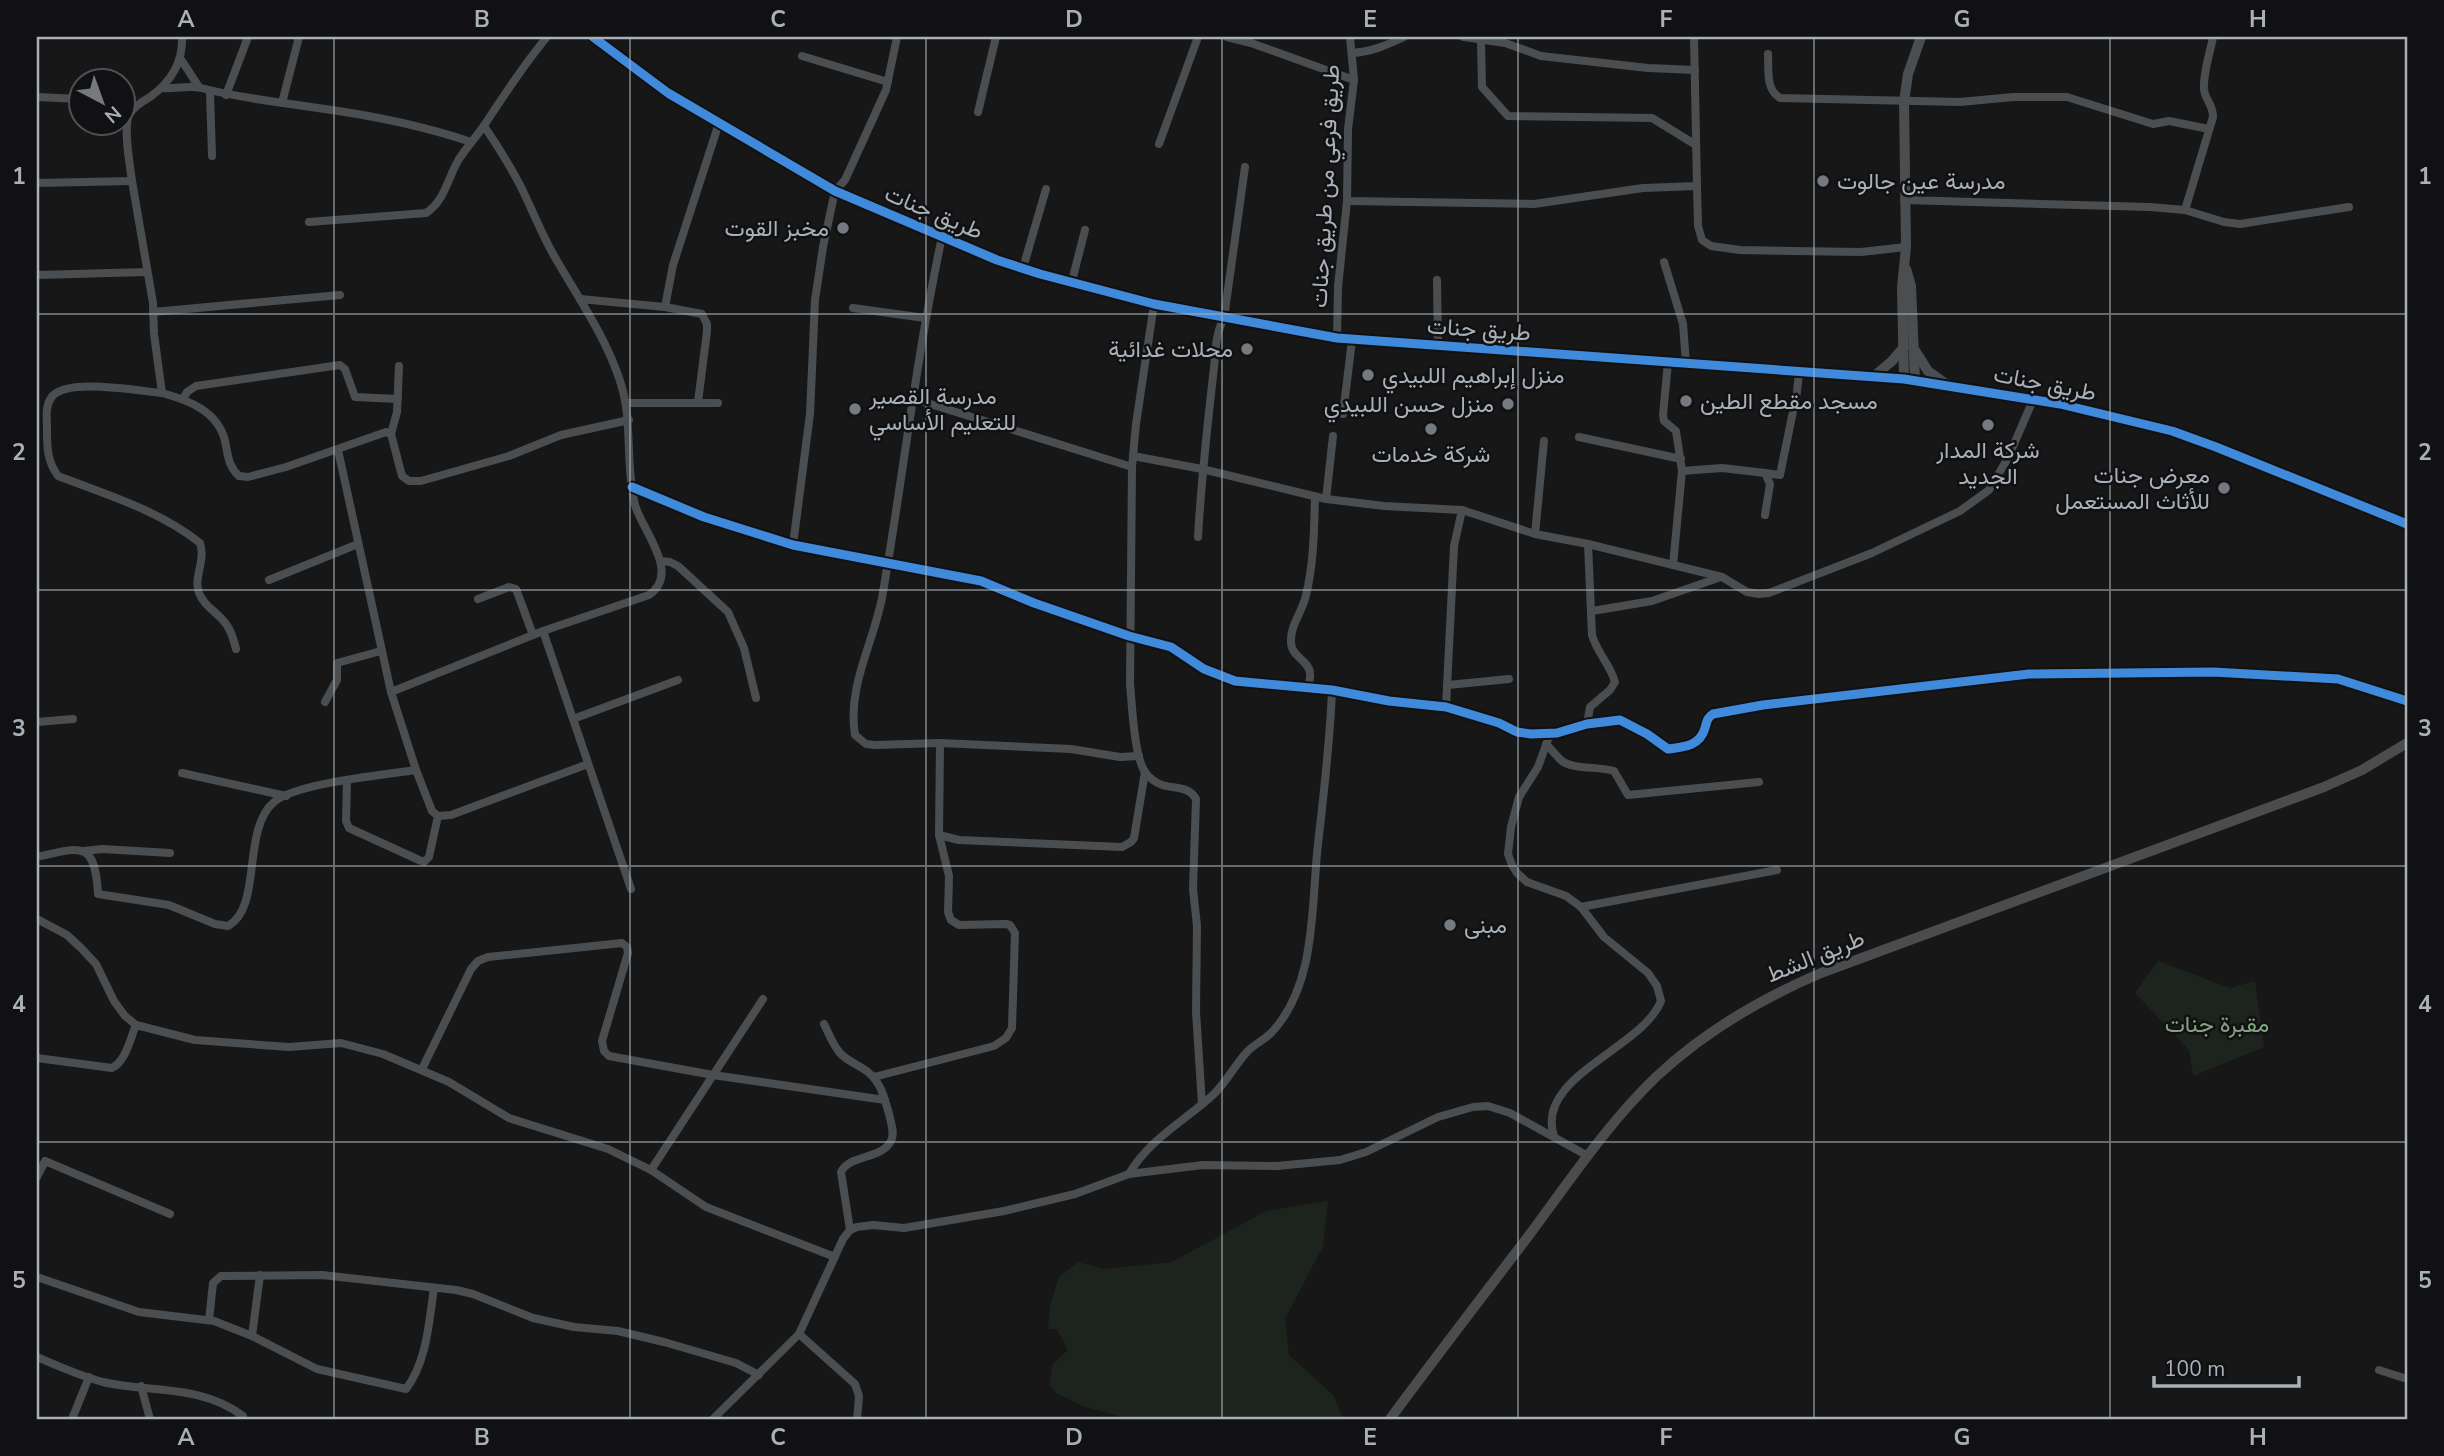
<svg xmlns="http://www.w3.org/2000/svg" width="2444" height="1456" font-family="'Nunito Sans',Vazirmatn,sans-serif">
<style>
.green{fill:#1d241d}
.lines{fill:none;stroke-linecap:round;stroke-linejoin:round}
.minor{stroke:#4b4e50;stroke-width:8}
.tertiary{stroke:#4b4e50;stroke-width:10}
.secondary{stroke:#4a4c4e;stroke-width:10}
.cycleway-casing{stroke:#111113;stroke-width:13}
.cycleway{stroke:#408adc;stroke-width:9}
.grid{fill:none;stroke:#a8b0b8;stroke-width:2;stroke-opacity:0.55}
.poi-dot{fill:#757a80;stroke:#111113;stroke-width:2.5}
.labels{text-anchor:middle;stroke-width:5;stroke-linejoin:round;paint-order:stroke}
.poi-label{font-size:23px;fill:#a8b0b8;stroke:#111113;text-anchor:start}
.street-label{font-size:23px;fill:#a8b0b8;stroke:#111113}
.park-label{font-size:23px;fill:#83a380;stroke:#111113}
.neatline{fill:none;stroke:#a8b0b8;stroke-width:2.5}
.grid-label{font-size:23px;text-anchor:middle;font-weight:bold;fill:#a8b0b8}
</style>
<rect width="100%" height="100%" fill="#171717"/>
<!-- green -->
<g class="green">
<polygon points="2158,961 2230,988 2255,981 2264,1047 2193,1076 2189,1050 2135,993"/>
<polygon points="1328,1201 1323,1246 1285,1319 1289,1355 1334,1396 1343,1419 1129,1419 1083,1406 1056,1393 1050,1385 1052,1365 1068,1350 1057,1329 1048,1329 1050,1305 1059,1277 1078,1262 1104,1269 1172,1262 1266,1211"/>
</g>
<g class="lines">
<!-- minor -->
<g class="minor">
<polyline points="1227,37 1251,43 1354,80"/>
<polyline points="1464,37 1505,43 1541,56 1648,68 1695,70"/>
<polyline points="1694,37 1697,186 1698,226 1702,240 1711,246 1740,250 1861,252 1906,247"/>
<polyline points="1481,41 1482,87 1508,116 1652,118 1696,145"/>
<path d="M1352,53C1371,52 1387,45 1404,37"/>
<path d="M1768,54C1769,69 1765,89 1780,98L1960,102L2013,97H2067L2153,124L2169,121L2209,129"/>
<polyline points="802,56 888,82"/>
<polyline points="180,58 199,87"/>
<path d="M163,88C175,89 190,85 201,88C239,98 278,102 318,108C369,115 421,125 471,142"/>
<polyline points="210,92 212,156"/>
<polyline points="226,95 248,37"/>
<polyline points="37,97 80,99"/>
<polyline points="282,103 299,37"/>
<polyline points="978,112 996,37"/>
<polyline points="1159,144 1198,37"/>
<path d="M132,181L153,303L154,334L162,393C188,400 218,411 225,441C228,455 228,466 239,476L248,477L286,467L386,432L391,434L402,476L409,481H421L509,456L561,435L629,420"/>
<path d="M37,183L132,181C130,165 123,129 129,115C133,107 143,101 150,97C171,82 183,63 182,37"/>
<polyline points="1904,200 2150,207 2185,210 2224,222 2240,224 2349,207"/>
<polyline points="1347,201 1534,204 1643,188 1697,186"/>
<path d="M2185,210L2213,117C2213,104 2205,100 2204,89C2203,73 2210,53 2213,37"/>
<path d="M309,222L426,213C445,201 448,177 459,159C467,147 477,136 485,124C505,94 524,64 547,37"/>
<path d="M942,237C916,357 903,478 882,598C873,644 847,687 855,735L866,744L875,745L940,743L1071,749L1120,757L1139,756"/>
<polyline points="1664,262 1683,324 1686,363"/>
<polyline points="1023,268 1046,189"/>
<polyline points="37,275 147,272"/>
<polyline points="1437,280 1438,346"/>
<polyline points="1072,281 1085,230"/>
<polyline points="580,299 665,307 673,265 719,123"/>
<path d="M1154,304L1136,424L1132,467L1130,684C1132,704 1134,756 1145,772C1148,777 1156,783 1162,785C1175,789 1189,786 1196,799L1193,889L1197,926L1196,1012L1202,1104"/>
<polyline points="665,307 702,314 707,324 707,331 698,402"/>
<polyline points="853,308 925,318"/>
<polyline points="153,312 340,295"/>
<polyline points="1337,338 1338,287 1347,201 1348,129 1354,80 1350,37"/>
<polyline points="1668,362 1663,415 1664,421 1676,431 1682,471 1673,565"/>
<path d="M162,393C138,391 64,377 51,398C45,407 47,418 47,429C47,447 47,461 58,476C106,494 160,511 200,543C206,561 193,578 199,593C203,604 213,610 221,618C230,627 233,637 236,649"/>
<polyline points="911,398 1132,467"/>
<polyline points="183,399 187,392 196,386 340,365 345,369 355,397 398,399"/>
<polyline points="626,403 718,403"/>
<polyline points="1343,414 1352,340"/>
<polyline points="391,434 397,412 399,366"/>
<polyline points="1579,437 1681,459"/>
<polyline points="338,450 391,692 416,770 432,811 438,816 451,815 588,764"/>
<polyline points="1133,456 1202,469 1326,499 1384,506 1462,510 1535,534 1588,544 1722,577 1747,592 1759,594 1769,593 1872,553 1960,511 1989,490 2008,458 2033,400"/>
<polyline points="1682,471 1722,468 1765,473 1770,484 1765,515"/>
<polyline points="1765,473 1780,475 1797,392 1799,373"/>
<path d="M632,487L704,517L793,545L981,581L1034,603L1129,636L1171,647L1204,669L1235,681L1332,690L1389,701L1446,707L1499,723L1517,732L1531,734L1557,733L1587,724L1620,720L1647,734L1668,749C1684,747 1700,746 1705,728C1707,721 1707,718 1713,714L1763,705L2029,674L2213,672L2338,679L2407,701"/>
<polyline points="1326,499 1333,436"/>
<polyline points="1535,534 1544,441"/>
<path d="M1198,537C1201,483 1207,429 1213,376C1216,356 1214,336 1224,318L1245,167"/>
<polyline points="793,545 810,414 815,300 823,247 835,191 845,180 886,90 897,37"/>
<polyline points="661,561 670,562 678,566 728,612 744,648 756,698"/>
<polyline points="269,580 358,544"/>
<polyline points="478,599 509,587 516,589 533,635"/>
<polyline points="1592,611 1652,601 1721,577"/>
<polyline points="543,631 631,889"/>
<polyline points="1448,685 1509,679"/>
<path d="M1308,690C1308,685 1311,678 1310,673C1309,660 1291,657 1291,642C1290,625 1303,611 1306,595C1314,563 1314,529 1315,497"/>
<path d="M391,692L543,631L649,595C681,573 643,532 635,505C625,465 633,423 621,384C606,336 576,295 552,252C540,230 531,207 520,185C509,164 497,145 484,126"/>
<polyline points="325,702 337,680 337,663 381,651"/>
<polyline points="1446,707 1454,546 1462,510"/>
<polyline points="573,719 678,680"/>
<polyline points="37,722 73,719"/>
<path d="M1587,724L1590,707L1610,690L1615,682C1610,664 1597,653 1592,635L1588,544"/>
<path d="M1550,734L1538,767L1519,797L1511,827L1508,854L1512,865L1517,873L1527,882L1566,896L1581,907L1604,937L1648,973L1657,986L1661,1001C1643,1048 1534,1077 1554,1136"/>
<polyline points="940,743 939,835 959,840 1122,847 1131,842 1134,838 1145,772"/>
<path d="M1546,744C1551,749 1556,756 1562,761C1574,770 1599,766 1614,771L1628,795L1759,782"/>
<polyline points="182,773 286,796"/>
<polyline points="347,781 346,821 349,828 419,860 424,862 429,857 438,816"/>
<polyline points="84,851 102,849 170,853"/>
<path d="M37,857C81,847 95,840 98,894L169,905L215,924L228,926C263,907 241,830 274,802C296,783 384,775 416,770"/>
<polyline points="1581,907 1777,870"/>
<polyline points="37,919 67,935 81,948 96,964 114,1001 125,1016 136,1025 195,1040 289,1047 341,1043 383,1054 449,1082 509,1118 608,1149 651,1170 706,1207 835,1257"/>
<path d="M824,1024C829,1034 833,1045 840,1053C846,1060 855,1063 862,1068C880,1078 884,1096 889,1114C891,1123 895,1133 891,1141C881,1160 850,1154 841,1172L850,1230"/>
<path d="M37,1058L112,1068C126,1061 130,1039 136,1025"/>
<polyline points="422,1069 471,969 478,961 488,957 622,943 627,947 628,953 602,1041 604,1051 609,1056 713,1075 885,1100"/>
<polyline points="874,1077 994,1046 1006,1038 1012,1028 1015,933 1010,925 1006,924 959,925 951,920 948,912 949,876 939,835"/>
<polyline points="651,1170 763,999"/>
<path d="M1129,1174C1149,1139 1186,1120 1214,1094C1227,1081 1235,1065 1247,1052C1254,1044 1265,1040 1272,1032C1317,984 1311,905 1318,844C1324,793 1330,742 1332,690"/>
<polyline points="37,1177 45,1161 170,1214"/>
<path d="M37,1277L139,1312L214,1321L252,1336L317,1369L406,1389C427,1362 429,1321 434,1288"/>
<polyline points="209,1320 213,1283 221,1276 322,1275 456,1290 473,1294 533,1318 574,1327 618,1331 664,1342 736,1363 759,1375"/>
<polyline points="799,1334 855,1384 859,1396 857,1419"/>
<polyline points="252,1336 260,1275"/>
<path d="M37,1357C58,1366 80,1376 103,1382C150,1393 201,1384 243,1416V1419"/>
<polyline points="2379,1370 2407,1379"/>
<polyline points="141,1386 150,1419"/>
<polyline points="72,1419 89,1377"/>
<polyline points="713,1419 799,1334 843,1239 850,1230 857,1227 873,1225 904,1228 1004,1211 1075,1194 1129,1174 1203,1165 1277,1166 1340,1160 1366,1152 1438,1117 1473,1107 1488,1106 1510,1113 1588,1156"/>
</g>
<!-- tertiary -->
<g class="tertiary">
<polyline points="593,37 668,93 835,191 997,260 1040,274 1154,304 1337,338 1904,379 2060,404 2172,431 2216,447 2407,524"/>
<polyline points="1906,269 1911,286 1915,380"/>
<polyline points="1914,349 1928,371 1946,384"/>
<polyline points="1873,377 1892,361 1904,347"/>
<polyline points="1904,379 1902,288 1906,247 1904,102 1908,74 1921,37"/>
</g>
<!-- secondary -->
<path class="secondary" d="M1390,1419C1435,1358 1481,1298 1527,1238C1568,1183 1607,1124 1656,1077C1705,1031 1760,999 1821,973L2324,787L2362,770L2407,743"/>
<!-- cycleway casing -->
<g class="cycleway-casing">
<g id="cycleway">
<polyline points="593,37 668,93 835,191 997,260 1040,274 1154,304 1337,338 1904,379 2060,404 2172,431 2216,447 2407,524"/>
<path d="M632,487L704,517L793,545L981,581L1034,603L1129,636L1171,647L1204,669L1235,681L1332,690L1389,701L1446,707L1499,723L1517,732L1531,734L1557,733L1587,724L1620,720L1647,734L1668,749C1684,747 1700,746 1705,728C1707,721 1707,718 1713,714L1763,705L2029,674L2213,672L2338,679L2407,701"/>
</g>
</g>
<!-- cycleway -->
<use href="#cycleway" class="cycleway"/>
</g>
<!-- grid -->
<path class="grid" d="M334,37V1419M630,37V1419M926,37V1419M1222,37V1419M1518,37V1419M1814,37V1419M2110,37V1419M37,314H2407M37,590H2407M37,866H2407M37,1142H2407"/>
<!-- markers -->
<g class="poi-dot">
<circle cx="1823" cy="181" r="7"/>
<circle cx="843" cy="228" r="7"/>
<circle cx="1247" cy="349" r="7"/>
<circle cx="1368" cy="375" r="7"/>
<circle cx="1686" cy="401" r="7"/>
<circle cx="1508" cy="404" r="7"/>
<circle cx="855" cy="409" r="7"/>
<circle cx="1988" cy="425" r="7"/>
<circle cx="1431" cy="429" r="7"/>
<circle cx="2224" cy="488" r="7"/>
<circle cx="1450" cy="925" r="7"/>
</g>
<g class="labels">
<!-- poi labels -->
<g class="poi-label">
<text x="1837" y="189">مدرسة عين جالوت</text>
<text x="829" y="236" text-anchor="end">مخبز القوت</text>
<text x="1233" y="357" text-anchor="end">محلات غدائية</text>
<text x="1382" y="383">منزل إبراهيم اللبيدي</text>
<text x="869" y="404">مدرسة القصير<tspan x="869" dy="26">للتعليم الأساسي</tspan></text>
<text x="1700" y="409">مسجد مقطع الطين</text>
<text x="1494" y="412" text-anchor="end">منزل حسن اللبيدي</text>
<text x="1988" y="458" text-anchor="middle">شركة المدار<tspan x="1988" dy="26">الجديد</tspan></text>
<text x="1431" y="462" text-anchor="middle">شركة خدمات</text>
<text x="2210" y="483" text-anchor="end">معرض جنات<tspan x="2210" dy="26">للأثاث المستعمل</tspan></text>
<text x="1464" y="933">مبنى</text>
</g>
<!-- street labels -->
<g class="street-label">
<text transform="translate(1325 186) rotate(-87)" y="8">طريق فرعي من طريق جنات</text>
<text transform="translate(934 212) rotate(23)" y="8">طريق جنات</text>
<text transform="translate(1479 329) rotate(4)" y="8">طريق جنات</text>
<text transform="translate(2045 383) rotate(11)" y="8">طريق جنات</text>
<text transform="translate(1815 956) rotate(-22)" y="8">طريق الشط</text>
</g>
<!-- park labels -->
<g class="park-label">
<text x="2217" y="1032">مقبرة جنات</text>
</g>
</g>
<!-- border -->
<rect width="2444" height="1456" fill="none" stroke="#111113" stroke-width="77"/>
<!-- north arrow -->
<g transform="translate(102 102) rotate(139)"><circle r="33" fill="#111113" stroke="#4d5155" stroke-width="2"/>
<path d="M0-5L12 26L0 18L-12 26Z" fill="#757a80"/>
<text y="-10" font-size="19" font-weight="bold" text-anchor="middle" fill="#a8b0b8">N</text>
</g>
<!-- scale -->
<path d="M2154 1376v10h145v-10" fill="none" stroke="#a8b0b8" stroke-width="3.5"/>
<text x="2164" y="1376" font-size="21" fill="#a8b0b8" stroke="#111113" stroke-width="5" paint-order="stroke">100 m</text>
<rect x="38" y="38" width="2368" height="1380" class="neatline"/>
<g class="grid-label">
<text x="186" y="27">A</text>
<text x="482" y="27">B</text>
<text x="778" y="27">C</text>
<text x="1074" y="27">D</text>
<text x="1370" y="27">E</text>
<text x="1666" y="27">F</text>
<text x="1962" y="27">G</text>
<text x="2258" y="27">H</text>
<text x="19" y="184">1</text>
<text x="2425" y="184">1</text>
<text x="19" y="460">2</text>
<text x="2425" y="460">2</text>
<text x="19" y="736">3</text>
<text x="2425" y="736">3</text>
<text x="19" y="1012">4</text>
<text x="2425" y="1012">4</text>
<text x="19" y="1288">5</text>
<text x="2425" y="1288">5</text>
<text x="186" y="1445">A</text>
<text x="482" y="1445">B</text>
<text x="778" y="1445">C</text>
<text x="1074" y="1445">D</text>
<text x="1370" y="1445">E</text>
<text x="1666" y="1445">F</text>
<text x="1962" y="1445">G</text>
<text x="2258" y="1445">H</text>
</g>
</svg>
